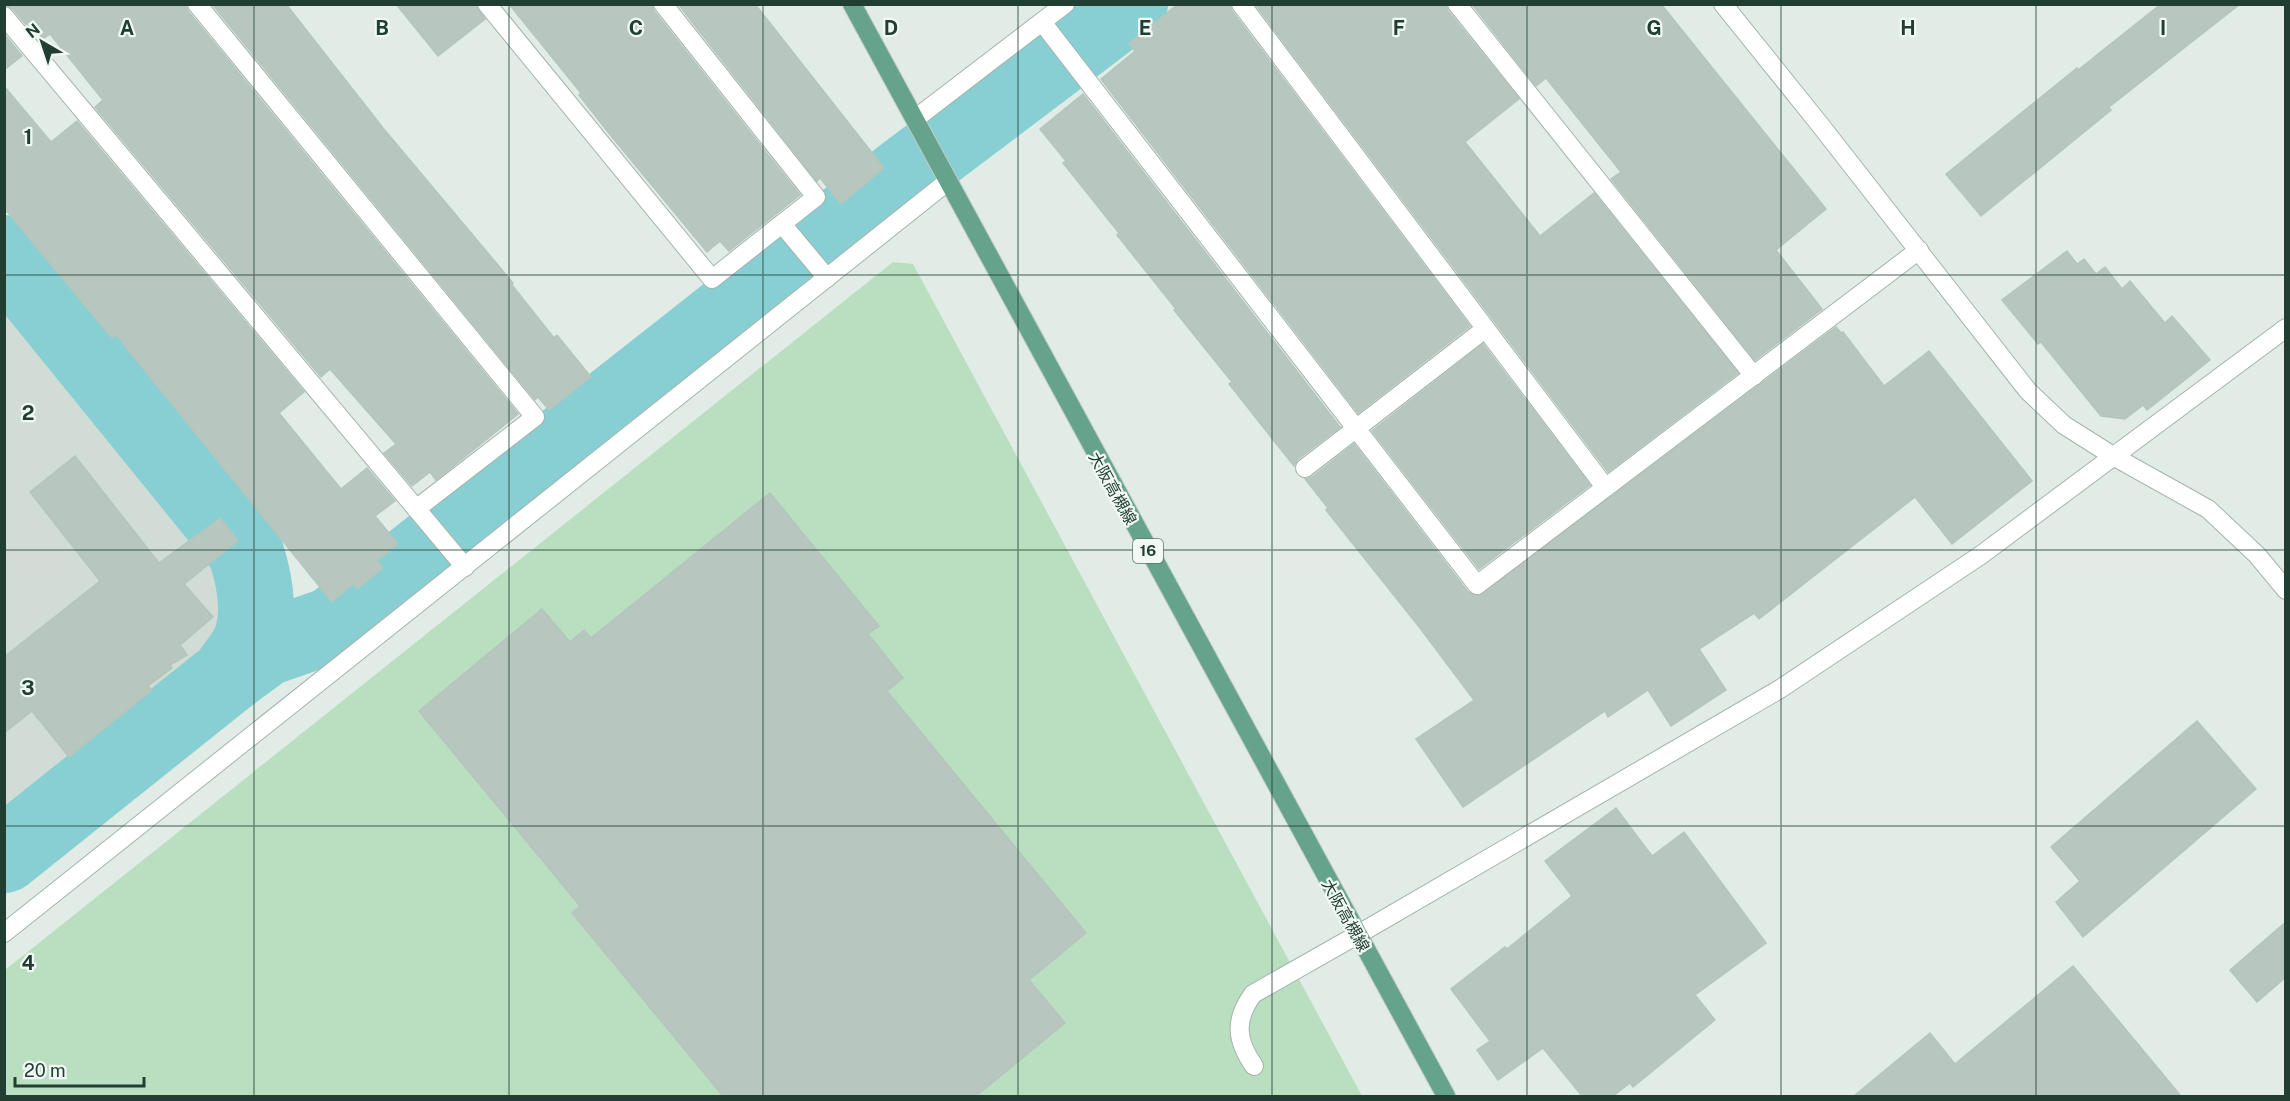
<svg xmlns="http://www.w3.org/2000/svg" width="2290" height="1101" font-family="'Public Sans','Noto Sans JP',sans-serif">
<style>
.built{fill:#d0dcd5}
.green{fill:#badec0}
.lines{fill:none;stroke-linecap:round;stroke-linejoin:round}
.river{stroke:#88cfd3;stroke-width:76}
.building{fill:#b7c7bf;stroke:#b4c6bc;stroke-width:1.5}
.lane-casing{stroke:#a4b4ad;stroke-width:20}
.street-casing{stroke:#a4b4ad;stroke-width:20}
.primary-casing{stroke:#c1c9c6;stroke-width:20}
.lane{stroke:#fff;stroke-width:18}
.street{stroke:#fff;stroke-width:18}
.primary{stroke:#65a38c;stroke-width:18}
.grid{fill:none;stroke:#213e33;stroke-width:1.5;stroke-opacity:0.55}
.labels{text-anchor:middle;stroke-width:4.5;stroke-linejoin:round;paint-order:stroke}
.shield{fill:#f2f9f5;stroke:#60766d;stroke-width:1.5}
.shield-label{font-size:15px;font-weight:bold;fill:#213e33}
.street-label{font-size:16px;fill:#213e33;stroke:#f2f9f5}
.grid-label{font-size:20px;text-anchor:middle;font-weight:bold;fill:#213e33;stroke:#f2f9f5;stroke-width:4.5;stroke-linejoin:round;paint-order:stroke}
</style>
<rect width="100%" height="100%" fill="#e1ece6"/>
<!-- built -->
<polygon class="built" points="4,290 219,549 231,600 212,649 5,817"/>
<!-- green -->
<polygon class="green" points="893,262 913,264 1362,1096 5,1096 5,970"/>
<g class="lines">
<!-- river -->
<g class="river">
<path d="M4,253L245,550C254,577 261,612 251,640C247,652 235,665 228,676L4,855"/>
<polyline points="228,676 266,648 332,625 901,177 1130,4"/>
</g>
</g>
<!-- building -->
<g class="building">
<polygon points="4,4 186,4 188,11 518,414 436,480 430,472 412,486 384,453 396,444 330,369 321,377 95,107 103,100 50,34 40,41 13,9"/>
<polygon points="212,4 286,4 383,128 513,283 512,285 554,338 557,335 591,377 549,410 538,397 535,400"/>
<polygon points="396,4 476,4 485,19 438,56"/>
<polygon points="509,4 652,4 654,11 800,195 729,251 720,241 707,252 612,137 579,95 581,93"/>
<polygon points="678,4 755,4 884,168 841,204 820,178 817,181"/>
<polygon points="1178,4 1230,4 1232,11 1470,326 1358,413 1101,79 1135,51 1129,43"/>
<polygon points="1255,4 1446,4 1448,11 1519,99 1465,142 1540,236 1594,193 1738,373 1608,472"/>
<polygon points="1472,4 1661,4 1826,209 1776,250 1822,309 1755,360 1611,179 1621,172 1546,78 1536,86"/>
<polygon points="2161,4 2240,4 2109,107 2111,110 1981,216 1946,174 2077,68 2078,70"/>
<polygon points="4,34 22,56 4,70"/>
<polygon points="4,86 51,142 77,121 304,392 279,413 341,489 367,468 395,501 375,516 398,544 377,561 383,568 357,589 353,584 332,602 116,335 112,338 4,208"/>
<polygon points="1083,94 1340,427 1298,459 1294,466 1229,384 1232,382 1174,310 1176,309 1117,235 1119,233 1063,163 1066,161 1040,129"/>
<polygon points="2067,251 2077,264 2084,259 2096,274 2105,267 2122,289 2130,281 2165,323 2172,316 2210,360 2147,410 2143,405 2125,419 2101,416 2041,342 2038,344 2002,300"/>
<polygon points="1836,327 1841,333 1843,332 1884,386 1929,351 2032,481 1952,544 1915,497 1759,619 1754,613 1699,649 1726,690 1671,726 1648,690 1608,717 1605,711 1463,807 1416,739 1474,700 1420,628 1326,510 1328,508 1305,479 1312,477 1354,444 1468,592 1479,596"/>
<polygon points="1483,344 1590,485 1479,569 1372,431"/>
<polygon points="75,456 159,563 220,518 238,541 184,584 213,617 180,645 187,655 170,665 172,668 148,686 152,690 69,757 32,711 4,733 4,657 100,581 30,492"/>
<polygon points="770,493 879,626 868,634 903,678 887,691 1086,933 1029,980 1065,1023 976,1096 723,1096 572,913 580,906 419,711 542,609 570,642 584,630 591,638"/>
<polygon points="2197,721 2256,789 2083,937 2056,902 2080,881 2051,847"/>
<polygon points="1616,808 1652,856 1684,832 1766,943 1695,995 1715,1020 1633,1087 1630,1083 1613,1096 1582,1096 1543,1048 1498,1080 1477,1050 1490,1041 1451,989 1505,947 1507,949 1572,896 1545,861"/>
<polygon points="2286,922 2286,977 2257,1002 2230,970"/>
<polygon points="2073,966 2181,1096 1854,1096 1930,1033 1955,1064"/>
</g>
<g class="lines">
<!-- lane casing -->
<g class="lane-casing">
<path id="lane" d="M1254,1066C1236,1040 1234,1020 1253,994L1357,935"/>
</g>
<!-- street casing -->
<g class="street-casing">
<g id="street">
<polyline points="197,4 535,417 416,509"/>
<polyline points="487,4 712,279 816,197 663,4"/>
<polyline points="1241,4 1605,487"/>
<polyline points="1457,4 1754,376"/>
<polyline points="1723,4 1821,126 2028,391 2064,425 2113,456 2208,509 2257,555 2286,590"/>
<polyline points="4,16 465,567"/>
<polyline points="1042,22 1477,585 1919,250"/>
<polyline points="915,119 1065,4"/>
<polyline points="782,224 827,278"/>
<polyline points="1305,468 1485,329"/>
<polyline points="4,933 947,182"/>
<polyline points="1357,935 1780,689 1981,555 2286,328"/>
</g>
</g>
<!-- primary casing -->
<g class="primary-casing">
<polyline id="primary" points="852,4 1446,1096"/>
</g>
<!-- lane -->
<use href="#lane" class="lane"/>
<!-- street -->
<use href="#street" class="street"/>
<!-- primary -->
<use href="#primary" class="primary"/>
</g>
<!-- grid -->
<path class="grid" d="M254,4V1096M509,4V1096M763,4V1096M1018,4V1096M1272,4V1096M1527,4V1096M1781,4V1096M2036,4V1096M4,275H2286M4,550H2286M4,826H2286"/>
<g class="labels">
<!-- shield labels -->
<rect class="shield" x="1133" y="539" width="30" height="24" rx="4.5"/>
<g class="shield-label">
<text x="1148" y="556">16</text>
</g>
<!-- street labels -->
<g class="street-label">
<text transform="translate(1113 488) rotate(61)" y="6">大阪高槻線</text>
<text transform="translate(1346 915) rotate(61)" y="6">大阪高槻線</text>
</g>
</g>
<g class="grid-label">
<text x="127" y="35">A</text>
<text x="382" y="35">B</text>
<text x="636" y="35">C</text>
<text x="891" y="35">D</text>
<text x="1145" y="35">E</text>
<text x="1399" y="35">F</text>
<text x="1654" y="35">G</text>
<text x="1908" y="35">H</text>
<text x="2163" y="35">I</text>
<text x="28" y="144">1</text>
<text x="28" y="420">2</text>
<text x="28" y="695">3</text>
<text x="28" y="970">4</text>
</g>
<!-- border -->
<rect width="2290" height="1101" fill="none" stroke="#213e33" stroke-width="12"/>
<!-- north arrow -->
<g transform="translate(42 42) rotate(321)" stroke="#f2f9f5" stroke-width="4.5" paint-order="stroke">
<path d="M0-4.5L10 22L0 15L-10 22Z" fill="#213e33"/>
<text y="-9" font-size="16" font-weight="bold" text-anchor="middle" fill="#213e33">N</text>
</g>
<!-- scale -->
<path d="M15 1077v9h129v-9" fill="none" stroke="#213e33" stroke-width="3"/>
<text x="24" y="1077" font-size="18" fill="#213e33" stroke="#f2f9f5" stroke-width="4.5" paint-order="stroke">20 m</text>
</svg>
